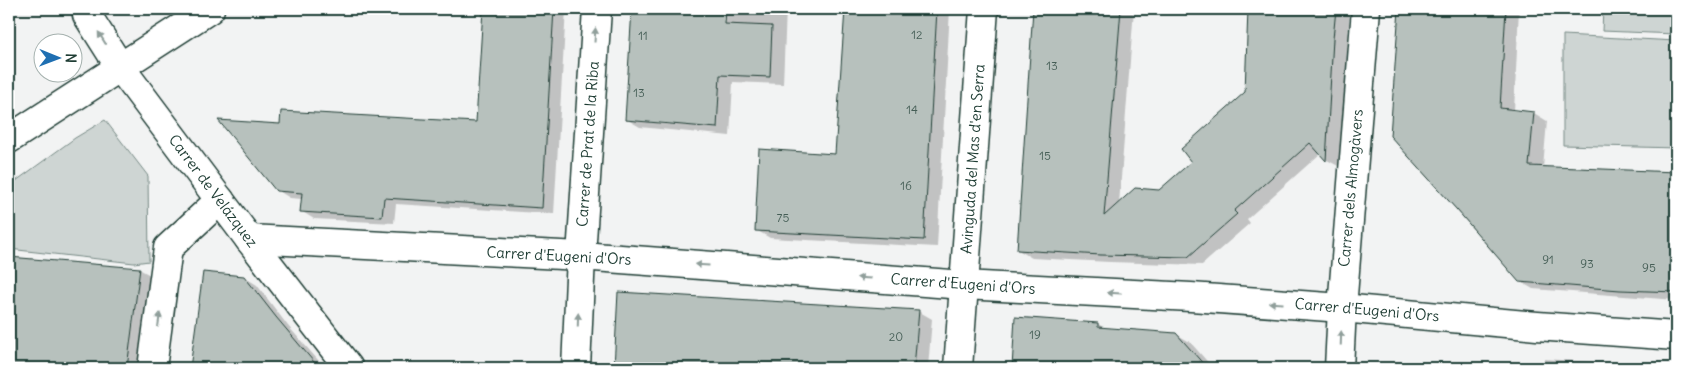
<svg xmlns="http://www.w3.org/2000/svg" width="1685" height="377" font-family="Delius,sans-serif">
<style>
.green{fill:#ced5d3;stroke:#768984}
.shadow{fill:#0003}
.building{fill:#b7c1bd;stroke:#1f3d34}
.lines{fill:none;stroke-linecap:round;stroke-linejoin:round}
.street-casing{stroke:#1f3d34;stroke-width:31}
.street{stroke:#fff;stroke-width:28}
.oneway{fill:#8f9e9a}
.labels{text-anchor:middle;stroke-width:4;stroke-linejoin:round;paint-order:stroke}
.number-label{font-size:12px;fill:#455e56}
.street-label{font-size:15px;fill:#1f3d34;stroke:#fff}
</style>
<rect width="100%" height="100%" fill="#f2f3f3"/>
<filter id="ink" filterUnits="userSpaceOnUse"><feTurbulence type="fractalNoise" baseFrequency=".02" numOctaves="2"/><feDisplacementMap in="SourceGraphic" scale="10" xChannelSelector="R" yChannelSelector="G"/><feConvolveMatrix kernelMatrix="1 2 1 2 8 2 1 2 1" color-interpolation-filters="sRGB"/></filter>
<g filter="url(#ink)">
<!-- green -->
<g class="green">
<polygon points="1603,9 1676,9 1676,34 1602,31"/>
<polygon points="1563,35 1676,41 1676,148 1563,145"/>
<polygon points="105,120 148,176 149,261 134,263 9,249 9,186 75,138"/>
</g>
<!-- shadow -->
<g class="shadow">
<polygon points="484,9 566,9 554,214 396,204 394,223 314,219 301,211 302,199 290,198 277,190 281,125 477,123"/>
<polygon points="633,9 786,9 783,84 733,82 730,136 640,127 626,119"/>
<polygon points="846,9 950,9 937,247 770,238 756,230 837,155"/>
<polygon points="1034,9 1134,9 1119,204 1160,191 1193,162 1247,93 1250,9 1350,9 1340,167 1327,160 1321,153 1247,219 1250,223 1202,265 1110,262 1032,258 1018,250"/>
<polygon points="1400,9 1519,9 1514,111 1534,113 1547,121 1543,168 1676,175 1676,300 1533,289 1519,281 1391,136"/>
<polygon points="9,259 139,269 152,276 141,368 9,368"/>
<polygon points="244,277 257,285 288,326 325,368 191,368 195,337"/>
<polygon points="619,294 918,311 932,319 928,368 615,368"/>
<polygon points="1017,319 1098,324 1106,329 1176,334 1190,342 1213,368 1014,368"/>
<polygon points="1544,359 1676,367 1676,368 1544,368"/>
</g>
<!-- building -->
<g class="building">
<polygon points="483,9 554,9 542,208 384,198 382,217 300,212 302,193 276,191 218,120 280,124 281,111 476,122"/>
<polygon points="632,9 726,9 725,24 772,26 770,77 720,75 717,128 625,120"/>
<polygon points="845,9 937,9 924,240 755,231 759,149 835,154"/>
<polygon points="1033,9 1121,9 1104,216 1135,188 1159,190 1191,162 1181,149 1245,92 1248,9 1336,9 1333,39 1326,161 1310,143 1234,211 1237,214 1188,257 1101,255 1017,250"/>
<polygon points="1399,9 1506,9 1500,108 1534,112 1529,166 1676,172 1676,292 1620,290 1519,282 1457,210 1390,136"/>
<polygon points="9,257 140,268 127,368 9,368"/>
<polygon points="203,272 244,276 276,317 319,368 190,368"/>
<polygon points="618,292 919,310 914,368 614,368"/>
<polygon points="1015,317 1098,323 1098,327 1176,333 1207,368 1012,368"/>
</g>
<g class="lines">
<!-- street casing -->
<g class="street-casing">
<g id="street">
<polyline points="86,9 87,15 120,67 249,239 349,368"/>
<polyline points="9,139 210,9"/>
<polyline points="249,239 581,256 964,285 1191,297 1342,308 1537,326 1676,336"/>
<polyline points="152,368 168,248 220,200"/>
<polyline points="576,368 581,256 597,9"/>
<polyline points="958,368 984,9"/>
<polyline points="1339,368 1342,308 1366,9"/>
</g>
</g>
<!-- street -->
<use href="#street" class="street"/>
</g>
<!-- one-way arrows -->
<defs><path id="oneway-solid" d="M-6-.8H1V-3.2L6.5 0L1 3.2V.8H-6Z" transform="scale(1.25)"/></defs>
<g class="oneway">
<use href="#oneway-solid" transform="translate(595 35) rotate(-86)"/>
<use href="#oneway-solid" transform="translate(102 38) rotate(-122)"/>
<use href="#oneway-solid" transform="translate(702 265) rotate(-176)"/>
<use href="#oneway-solid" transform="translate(864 278) rotate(-176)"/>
<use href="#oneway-solid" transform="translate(1114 293) rotate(-177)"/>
<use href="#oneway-solid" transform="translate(1276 303) rotate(-176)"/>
<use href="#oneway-solid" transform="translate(159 320) rotate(-82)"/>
<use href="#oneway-solid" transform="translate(578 320) rotate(-88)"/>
<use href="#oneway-solid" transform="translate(1341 338) rotate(-88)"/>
</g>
</g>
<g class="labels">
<!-- number labels -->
<g class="number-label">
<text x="917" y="39">12</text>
<text x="643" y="40">11</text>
<text x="1052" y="70">13</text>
<text x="639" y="97">13</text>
<text x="912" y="114">14</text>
<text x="1045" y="160">15</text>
<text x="906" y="190">16</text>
<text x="783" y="222">75</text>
<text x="1548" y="264">91</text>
<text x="1587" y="268">93</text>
<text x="1649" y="272">95</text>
<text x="1035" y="339">19</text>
<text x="896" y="341">20</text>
</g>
<!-- street labels -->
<g class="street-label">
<text transform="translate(588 144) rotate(-86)" y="5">Carrer de Prat de la Riba</text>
<text transform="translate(973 159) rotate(-86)" y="5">Avinguda del Mas d'en Serra</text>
<text transform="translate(1351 188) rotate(-85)" y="5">Carrer dels Almogàvers</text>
<text transform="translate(213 191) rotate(53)" y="5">Carrer de Velázquez</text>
<text transform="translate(559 256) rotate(3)" y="5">Carrer d'Eugeni d'Ors</text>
<text transform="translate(963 284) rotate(4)" y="5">Carrer d'Eugeni d'Ors</text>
<text transform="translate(1367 310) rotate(5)" y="5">Carrer d'Eugeni d'Ors</text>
</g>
</g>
<!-- margin -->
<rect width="1685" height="377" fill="none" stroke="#fff" stroke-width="30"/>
<rect x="15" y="15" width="1655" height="347" fill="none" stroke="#1f3d34" stroke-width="2" filter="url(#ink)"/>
<!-- north arrow -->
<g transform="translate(58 58) rotate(91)"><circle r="24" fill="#ffffff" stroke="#a5b1ae"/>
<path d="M0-4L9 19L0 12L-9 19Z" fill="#1f6fb2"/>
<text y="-8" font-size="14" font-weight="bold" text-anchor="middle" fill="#1f3d34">N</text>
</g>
</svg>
